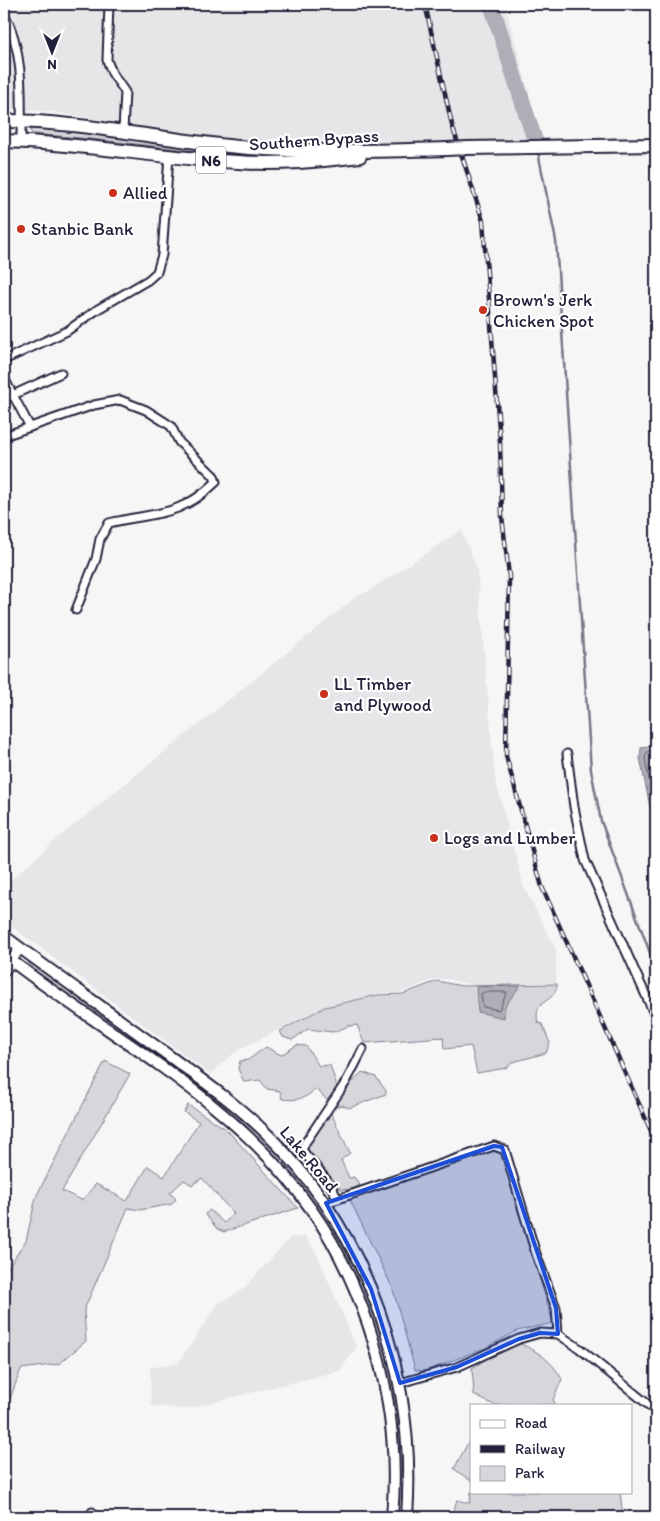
<svg xmlns="http://www.w3.org/2000/svg" width="660" height="1521" font-family="Itim,sans-serif">
<style>
.built{fill:#e6e6e9}
.green{fill:#d7d7db;stroke:#7c7c8b}
.water{fill:#aeaeb7;stroke:#767685}
.lines{fill:none;stroke-linecap:round;stroke-linejoin:round}
.shore{stroke:#5a5a6d;stroke-width:1}
.stream{stroke:#767685;stroke-width:2.5}
.river{stroke:#aeaeb7;stroke-width:16}
.minor-casing{stroke:#22223b;stroke-width:11}
.tertiary-casing{stroke:#22223b;stroke-width:12}
.secondary-casing{stroke:#22223b;stroke-width:14}
.trunk-casing{stroke:#22223b;stroke-width:16}
.minor{stroke:#fff;stroke-width:7}
.tertiary{stroke:#fff;stroke-width:9}
.secondary{stroke:#fff;stroke-width:10}
.trunk{stroke:#fff;stroke-width:12}
.rail-casing{stroke:#22223b;stroke-width:4.5}
.rail{stroke:#fff;stroke-width:2.5;stroke-dasharray:8;stroke-linecap:butt}
.trunk-bridge-casing{stroke:#22223b;stroke-width:16;stroke-linecap:butt}
.trunk-bridge{stroke:#fff;stroke-width:12}
.marked{fill:#1d4ed8;fill-opacity:0.2;stroke:#1d4ed8;stroke-width:4;stroke-linejoin:round}
.poi-dot{fill:#c8321e;stroke:#fff;stroke-width:2}
.labels{text-anchor:middle;stroke-width:4.5;stroke-linejoin:round;paint-order:stroke}
.shield{fill:#fff;stroke:#646476;stroke-width:1}
.shield-label{font-size:16px;font-weight:bold;fill:#22223b}
.street-label{font-size:18px;fill:#22223b;stroke:#fff}
.poi-label{font-size:18px;fill:#22223b;stroke:#fff;text-anchor:start}
</style>
<rect width="100%" height="100%" fill="#f6f6f7"/>
<filter id="ink" filterUnits="userSpaceOnUse"><feTurbulence type="fractalNoise" baseFrequency=".02" numOctaves="2"/><feDisplacementMap in="SourceGraphic" scale="10" xChannelSelector="R" yChannelSelector="G"/><feConvolveMatrix kernelMatrix="1 2 1 2 8 2 1 2 1" color-interpolation-filters="sRGB"/></filter>
<g filter="url(#ink)">
<!-- built -->
<g class="built">
<polygon points="4,4 505,4 542,142 303,144 192,135 53,112 4,109"/>
<polygon points="461,530 477,569 495,779 524,887 556,949 556,983 473,985 446,979 432,980 402,992 378,994 325,1007 238,1050 210,1074 4,921 4,886 58,838 357,596 369,591"/>
<polygon points="305,1236 317,1254 357,1348 339,1371 186,1409 151,1406 150,1368 178,1363 218,1304 243,1289 290,1238"/>
</g>
<!-- green -->
<g class="green">
<path d="M33,128L276,154L275,159C194,153 114,139 33,134L30,131Z"/>
<path d="M28,963L33,964C107,1018 185,1067 254,1129C366,1230 408,1370 402,1517H397L398,1455L389,1381L369,1311L342,1251L294,1180L269,1150L224,1110L39,974Z"/>
<path d="M437,981L462,986L557,984C556,1005 532,997 538,1023L542,1024L550,1043L546,1053L513,1062L506,1068L477,1073L471,1046L444,1049L443,1037L364,1043L357,1025L349,1026L333,1032L308,1029L292,1040L283,1037L280,1031L325,1007L378,995L403,994Z"/>
<path d="M297,1045L306,1046L319,1066L330,1065L337,1087L343,1082L354,1081L362,1072L376,1077L386,1091V1094L349,1108L342,1105L335,1107L328,1105L327,1100L316,1089C305,1099 297,1101 282,1099L280,1091L267,1089L260,1080L244,1082L238,1069L240,1061L248,1060L266,1047L281,1055Z"/>
<polygon points="105,1061 130,1074 62,1191 82,1200 96,1184 127,1201 148,1166 164,1177 199,1122 184,1112 188,1105 226,1129 298,1208 224,1232 217,1229 205,1214 210,1210 224,1223 234,1214 202,1178 192,1185 184,1180 170,1193 176,1199 172,1204 140,1210 128,1208 84,1310 86,1341 59,1364 21,1369 4,1415 4,1273 26,1241 36,1197"/>
<polygon points="331,1113 350,1153 341,1160 349,1178 354,1177 360,1185 350,1189 341,1190 308,1150 310,1141"/>
<polygon points="496,1150 500,1152 505,1161 553,1323 517,1331 485,1348 425,1371 415,1370 393,1289 350,1200"/>
<path d="M521,1344C539,1352 552,1361 562,1379L553,1400L556,1405H494L474,1395L472,1368L504,1348Z"/>
<polygon points="470,1439 471,1440 471,1481 454,1469"/>
<polygon points="471,1492 620,1492 623,1517 451,1517 457,1500 470,1503"/>
</g>
<!-- water -->
<g class="water">
<polygon points="656,745 656,836 640,758 641,748"/>
<polygon points="520,986 505,1006 504,1018 478,1012 476,987"/>
</g>
<g class="lines">
<!-- shore -->
<g class="shore">
<polyline points="656,750 647,752 645,758 656,818"/>
<polygon points="484,992 507,992 499,1010 483,1007 481,994"/>
</g>
<!-- stream -->
<polyline class="stream" points="538,152 556,241 591,770 601,821 656,969"/>
<!-- river -->
<polyline class="river" points="491,4 537,147"/>
<!-- minor casing -->
<g class="minor-casing">
<g id="minor">
<polyline points="109,4 107,60 112,73 125,92 123,131"/>
<path d="M4,13C25,53 21,98 21,142"/>
<polyline points="4,360 67,331 98,309 148,280 157,272 162,255 169,156"/>
<polyline points="4,378 30,427"/>
<polyline points="4,399 61,373"/>
<path d="M4,436L94,405L120,400L146,410L171,426L179,442L214,476L216,482C179,518 155,512 109,523L100,539L96,559L76,610"/>
<polyline points="567,754 574,807 585,860 656,1018"/>
<polyline points="338,1199 329,1183 302,1150 305,1143 346,1082 363,1049"/>
<polyline points="326,1203 494,1146 505,1150 536,1254 556,1308 558,1334"/>
<polyline points="400,1383 457,1367 519,1339 540,1333 558,1334 579,1348 656,1411"/>
<polyline points="91,1517 92,1512"/>
</g>
</g>
<!-- tertiary casing -->
<g class="tertiary-casing">
<polyline id="tertiary" points="4,972 20,948"/>
</g>
<!-- secondary casing -->
<g class="secondary-casing">
<g id="secondary">
<path d="M4,936C59,977 116,1017 172,1058C205,1082 239,1106 269,1136C369,1235 417,1377 407,1517"/>
<path d="M4,955C107,1036 235,1099 311,1209C336,1244 354,1283 368,1324C389,1386 398,1452 392,1517"/>
</g>
</g>
<!-- trunk casing -->
<g class="trunk-casing">
<g id="trunk">
<path d="M4,121C74,121 142,136 211,144C289,154 369,151 447,149"/>
<path d="M4,141C83,143 160,158 238,162C279,165 319,161 360,156"/>
<polyline points="467,148 656,145"/>
</g>
</g>
<!-- minor -->
<use href="#minor" class="minor"/>
<!-- tertiary -->
<use href="#tertiary" class="tertiary"/>
<!-- secondary -->
<use href="#secondary" class="secondary"/>
<!-- trunk -->
<use href="#trunk" class="trunk"/>
<!-- rail casing -->
<g class="rail-casing">
<polyline id="rail" points="425,4 452,125 483,221 500,442 502,516 509,576 506,756 542,887 656,1142"/>
</g>
<!-- rail -->
<use href="#rail" class="rail"/>
<!-- trunk-bridge casing -->
<g class="trunk-bridge-casing">
<polyline id="trunk-bridge" points="447,149 467,148"/>
</g>
<!-- trunk-bridge -->
<use href="#trunk-bridge" class="trunk-bridge"/>
</g>
</g>
<!-- marked area -->
<path class="marked" d="M494,1146L502,1147L556,1308L558,1334L540,1333L519,1339L457,1367L400,1383L371,1289L326,1203Z"/>
<!-- markers -->
<g class="poi-dot">
<circle cx="113" cy="193" r="5"/>
<circle cx="21" cy="229" r="5"/>
<circle cx="483" cy="310" r="5"/>
<circle cx="324" cy="694" r="5"/>
<circle cx="434" cy="838" r="5"/>
</g>
<g class="labels">
<!-- shield labels -->
<rect class="shield" x="196" y="146.5" width="30" height="27" rx="4"/>
<g class="shield-label">
<text x="211" y="166">N6</text>
</g>
<!-- street labels -->
<g class="street-label">
<text transform="translate(314 140) rotate(-4)" y="6">Southern Bypass</text>
<text transform="translate(309 1159) rotate(50)" y="6">Lake Road</text>
</g>
<!-- poi labels -->
<g class="poi-label">
<text x="123" y="199">Allied</text>
<text x="31" y="235">Stanbic Bank</text>
<text x="493" y="306">Brown's Jerk<tspan x="493" dy="21">Chicken Spot</tspan></text>
<text x="334" y="690">LL Timber<tspan x="334" dy="21">and Plywood</tspan></text>
<text x="444" y="844">Logs and Lumber</text>
</g>
</g>
<!-- margin -->
<rect width="660" height="1521" fill="none" stroke="#fff" stroke-width="20"/>
<rect x="10" y="10" width="640" height="1501" fill="none" stroke="#22223b" stroke-width="2" filter="url(#ink)"/>
<!-- legend -->
<rect x="470" y="1404" width="162" height="90" fill="#ffffff" stroke="#a7a7b1"/>
<rect x="480" y="1420" width="25" height="8" fill="#ffffff" stroke="#a7a7b1"/>
<text x="515" y="1428" font-size="15" fill="#22223b">Road</text>
<rect x="480" y="1445" width="25" height="8" fill="#22223b" stroke="#a7a7b1"/>
<text x="515" y="1454" font-size="15" fill="#22223b">Railway</text>
<rect x="480" y="1466" width="25" height="15" fill="#d7d7db" stroke="#a7a7b1"/>
<text x="515" y="1478" font-size="15" fill="#22223b">Park</text>
<!-- north arrow -->
<g transform="translate(52 52) rotate(180)" stroke="#ffffff" stroke-width="4" paint-order="stroke">
<path d="M0-4L9 19L0 12L-9 19Z" fill="#22223b"/>
<text y="-8" font-size="14" font-weight="bold" text-anchor="middle" fill="#22223b">N</text>
</g>
</svg>
